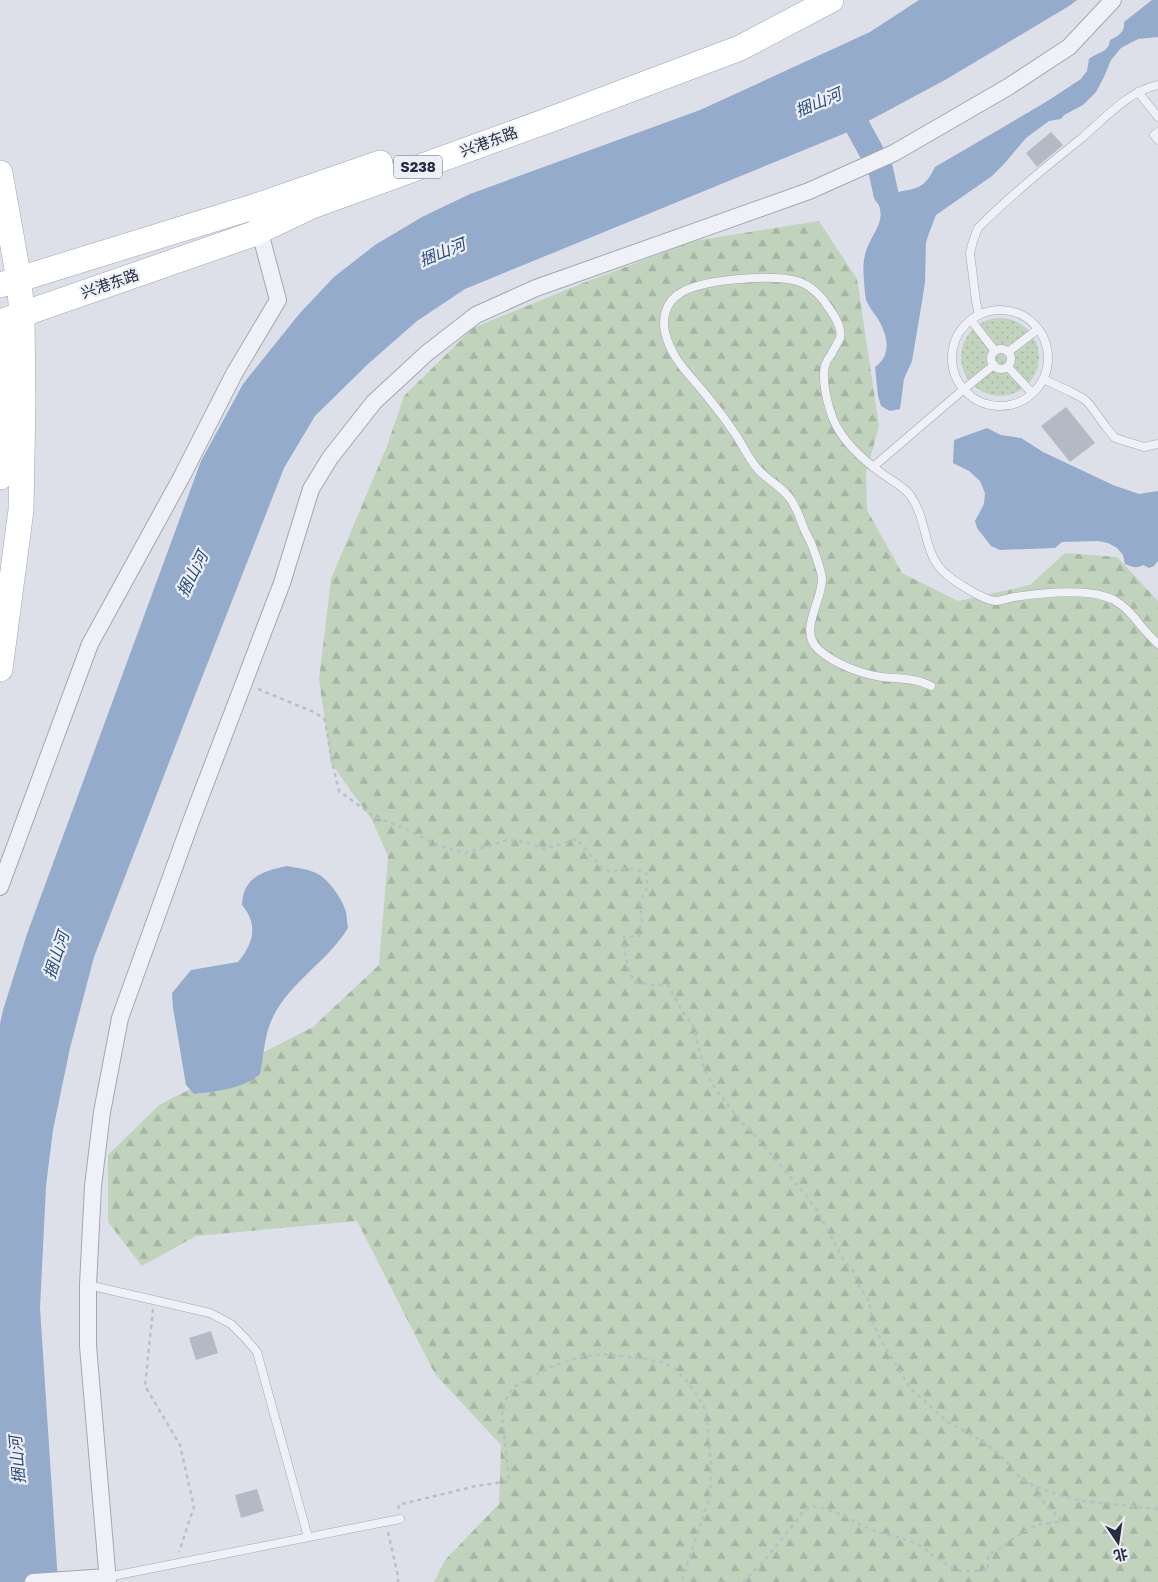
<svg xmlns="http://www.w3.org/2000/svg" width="1158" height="1582" font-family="'Golos Text','Noto Sans SC',sans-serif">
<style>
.grass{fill:url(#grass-dots)}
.forest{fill:url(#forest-firs)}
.water{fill:#94abcc}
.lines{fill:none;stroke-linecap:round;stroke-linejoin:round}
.river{stroke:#94abcc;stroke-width:25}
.building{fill:#b3b9c5}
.lane-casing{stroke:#a2a7b2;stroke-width:9}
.street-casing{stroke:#a2a7b2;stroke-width:18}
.primary-casing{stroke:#9ba3b5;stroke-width:26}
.path{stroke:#bbbec7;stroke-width:2.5;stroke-dasharray:4 4;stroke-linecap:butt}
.lane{stroke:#f0f1f6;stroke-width:8}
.street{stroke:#f0f1f6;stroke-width:16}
.primary{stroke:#fff;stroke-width:25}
.labels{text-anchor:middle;stroke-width:4.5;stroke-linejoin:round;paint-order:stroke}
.shield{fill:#eceff6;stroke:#616777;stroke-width:1}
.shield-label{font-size:14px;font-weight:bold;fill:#252d40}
.street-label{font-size:15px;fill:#252d40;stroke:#eceff6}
.water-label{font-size:16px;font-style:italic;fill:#2b4878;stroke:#eceff6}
</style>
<defs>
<pattern id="grass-dots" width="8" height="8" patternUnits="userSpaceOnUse" patternTransform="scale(1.25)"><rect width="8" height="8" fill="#c1d3bd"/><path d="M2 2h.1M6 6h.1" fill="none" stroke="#a6b5a4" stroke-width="1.8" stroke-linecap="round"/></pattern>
<pattern id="forest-firs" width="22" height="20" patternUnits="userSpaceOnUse" patternTransform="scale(1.25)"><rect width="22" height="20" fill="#c1d3bd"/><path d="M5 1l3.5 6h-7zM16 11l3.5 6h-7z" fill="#a6b5a4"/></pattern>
</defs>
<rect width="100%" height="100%" fill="#dde0e8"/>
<!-- grass -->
<circle class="grass" cx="1000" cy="357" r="39"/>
<!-- forest -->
<polygon class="forest" points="819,221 857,279 879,426 866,473 867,510 902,573 958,601 1030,585 1065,553 1117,557 1158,601 1158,1582 434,1582 445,1560 499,1504 501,1445 435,1374 357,1221 196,1236 142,1266 108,1222 108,1155 159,1105 313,1027 379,965 388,856 372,820 331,763 319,680 331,579 387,446 404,396 473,328 583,283 694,241"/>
<!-- water -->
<g class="water">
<polygon points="919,0 1077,0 1069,6 945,80 848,132 465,289 417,321 368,364 315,416 284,468 192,703 94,957 70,1048 53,1130 46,1186 40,1308 58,1582 0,1582 0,1024 3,1010 27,934 201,461 243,384 300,313 334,277 375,245 422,217 470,194 700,110 870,32"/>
<path d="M1152,0H1158V37L1138,39L1121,48L1111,60L1104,77L1096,92L1083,105L1064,115L1061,119L1049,121L1026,138L1004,164L992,176L936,215L928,236L926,243L925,282L922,302L912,361L904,379L900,409L890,411L881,406L878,396L875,367C892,355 888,336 878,319C873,311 865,303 865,293C864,281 862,266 865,255C870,232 892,220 873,195L893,186L898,192C920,188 925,187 935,167L1046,102L1081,79L1087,71L1089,59C1097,52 1109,53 1110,40C1119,36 1125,32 1124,22Z"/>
<path d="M987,428L1001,435L1021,438L1043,452L1113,485L1139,494L1158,491V561L1154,566L1149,568L1143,565C1136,569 1132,567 1125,564L1123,555L1117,548L1108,543L1098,541L1062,542L1055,548L1000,550L991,546L977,528L975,521L984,504L985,493L980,481L969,471L953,463L954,440Z"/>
<path d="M287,866C297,868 309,869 318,874C329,880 343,900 346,912C347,917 347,923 348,928C328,961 290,982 273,1017C264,1035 264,1055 260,1074C243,1089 216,1091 194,1094L186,1085L173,1008L172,993L191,970L238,962C253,944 259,925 242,905C243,877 263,871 287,866Z"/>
</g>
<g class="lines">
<!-- river -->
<g class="river">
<polyline points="842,98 871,151"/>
<polyline points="880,167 886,194"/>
</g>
</g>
<!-- building -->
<g class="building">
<polygon points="1051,132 1063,145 1037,167 1026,153"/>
<polygon points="1066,407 1095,443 1070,462 1041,426"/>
<polygon points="211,1331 218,1353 196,1360 189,1338"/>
<polygon points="257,1489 264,1511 241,1518 235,1495"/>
</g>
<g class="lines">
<!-- lane casing -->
<g class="lane-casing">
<g id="lane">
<polyline points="1138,92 1158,117"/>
<polyline points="1158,132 1154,135 1158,140"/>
<circle cx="1000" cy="358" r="48"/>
<path d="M979,315L976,301L970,253L973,241L978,228C1011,195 1047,166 1083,137C1105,118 1129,91 1158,85"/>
<polyline points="971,320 995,351"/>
<circle cx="1001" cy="359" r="10"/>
<polyline points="1008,352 1038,329"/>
<polyline points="1008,367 1032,393"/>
<polyline points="1043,379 1071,392 1084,399 1090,405 1106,427 1115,438 1144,447 1158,444"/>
<polyline points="873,467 964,389 994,365"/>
<path d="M931,686C916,678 899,679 882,677C861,674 835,664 819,650C797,631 823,601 822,578C821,569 816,557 813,548C811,542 808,537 805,531C800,519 797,507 789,497C780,485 765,479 756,467C748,457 743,446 736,435C728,423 719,411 710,400C693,377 672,362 665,332C662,318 666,302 679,294C700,279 772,274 797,281C808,284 820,294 826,304C832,312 843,327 840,338C838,343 833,350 831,355C829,357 826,363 825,366C822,378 826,398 830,410C837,436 858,456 880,472C890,480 902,485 910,495C929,521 922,554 946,574C955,582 985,601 996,601C1001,601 1008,598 1014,597C1041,593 1090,587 1114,600C1125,606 1133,615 1141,626C1146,632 1152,638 1158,644"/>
<polyline points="88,1285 210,1313 231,1324 245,1338 257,1352 308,1537"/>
<polyline points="108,1577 400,1519"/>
</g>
</g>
<!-- street casing -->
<g class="street-casing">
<g id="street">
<polyline points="0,887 90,644 181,478 234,374 278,300 257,221"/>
<polyline points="33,1582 108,1577"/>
<polyline points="108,1582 88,1346 88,1285 93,1186 102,1112 120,1018 190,824 282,583 311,489 330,458 374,402 427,353 476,315 536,288 809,191 894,153 1008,87 1069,47 1113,0"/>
</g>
</g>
<!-- primary casing -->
<g class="primary-casing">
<g id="primary">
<polyline points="0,173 19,280 22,315 23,401 21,510 0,669"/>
<polyline points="0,285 253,207 380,163"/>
<polyline points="0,322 253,234 312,206 552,119 740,48 831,0"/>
<polyline points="0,327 3,404 0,477"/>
</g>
</g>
<!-- path -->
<g class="path">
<path d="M258,689L316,713L325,720L332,762L339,791L375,817L399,826L440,846L465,853L508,840L529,843L544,849L577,839L602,868L611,872C623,867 635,868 647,874V888L640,903L642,921L639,936L624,937C625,954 626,967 635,982L653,985H668L684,1014L693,1025L705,1071L716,1090L744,1125L758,1139L804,1193L817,1210L843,1259L853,1271L860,1287L869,1301L872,1321L880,1338L910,1388L948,1422L971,1434L989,1446L1006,1461L1021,1479L1035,1486L1056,1494L1083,1501L1158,1509"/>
<polyline points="153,1309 145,1386 180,1445 194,1507 179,1552"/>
<polyline points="399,1509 398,1505 476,1486 509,1481 502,1415 504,1402 513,1388 547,1368 580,1357 601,1354 639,1358 661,1362 675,1369 686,1380 697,1395 706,1411 711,1464 710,1497 681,1582"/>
<polyline points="388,1532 398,1576 398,1582"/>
<path d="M743,1582L764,1561L800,1516C803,1512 805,1507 811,1507C829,1505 858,1525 875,1531C887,1535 901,1537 912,1542C929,1549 939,1563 958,1570C966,1573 979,1570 988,1570V1555C1005,1547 1019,1532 1038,1525C1045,1523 1054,1523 1062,1521L1040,1498L1036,1488"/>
</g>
<!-- lane -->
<use href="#lane" class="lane"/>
<!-- street -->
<use href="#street" class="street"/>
<!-- primary -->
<use href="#primary" class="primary"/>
</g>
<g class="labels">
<!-- shield labels -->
<rect class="shield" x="394" y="155.5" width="48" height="23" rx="4"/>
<g class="shield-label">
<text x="418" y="172">S238</text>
</g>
<!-- street labels -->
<g class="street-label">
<text transform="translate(489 142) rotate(-20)" y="5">兴港东路</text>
<text transform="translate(110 284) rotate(-19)" y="5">兴港东路</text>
</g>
<!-- water labels -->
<g class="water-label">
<text transform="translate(818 102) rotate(-23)" y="6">捆山河</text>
<text transform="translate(442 252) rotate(-22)" y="6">捆山河</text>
<text transform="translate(192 574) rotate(-63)" y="6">捆山河</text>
<text transform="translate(56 955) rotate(-72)" y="6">捆山河</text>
<text transform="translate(17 1460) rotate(-95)" y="6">捆山河</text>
</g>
</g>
<!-- north arrow -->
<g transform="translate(1118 1542) rotate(167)" stroke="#eceff6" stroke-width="4" paint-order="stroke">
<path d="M0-4L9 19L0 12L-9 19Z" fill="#252d40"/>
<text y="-8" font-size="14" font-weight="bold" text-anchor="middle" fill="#252d40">北</text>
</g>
</svg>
